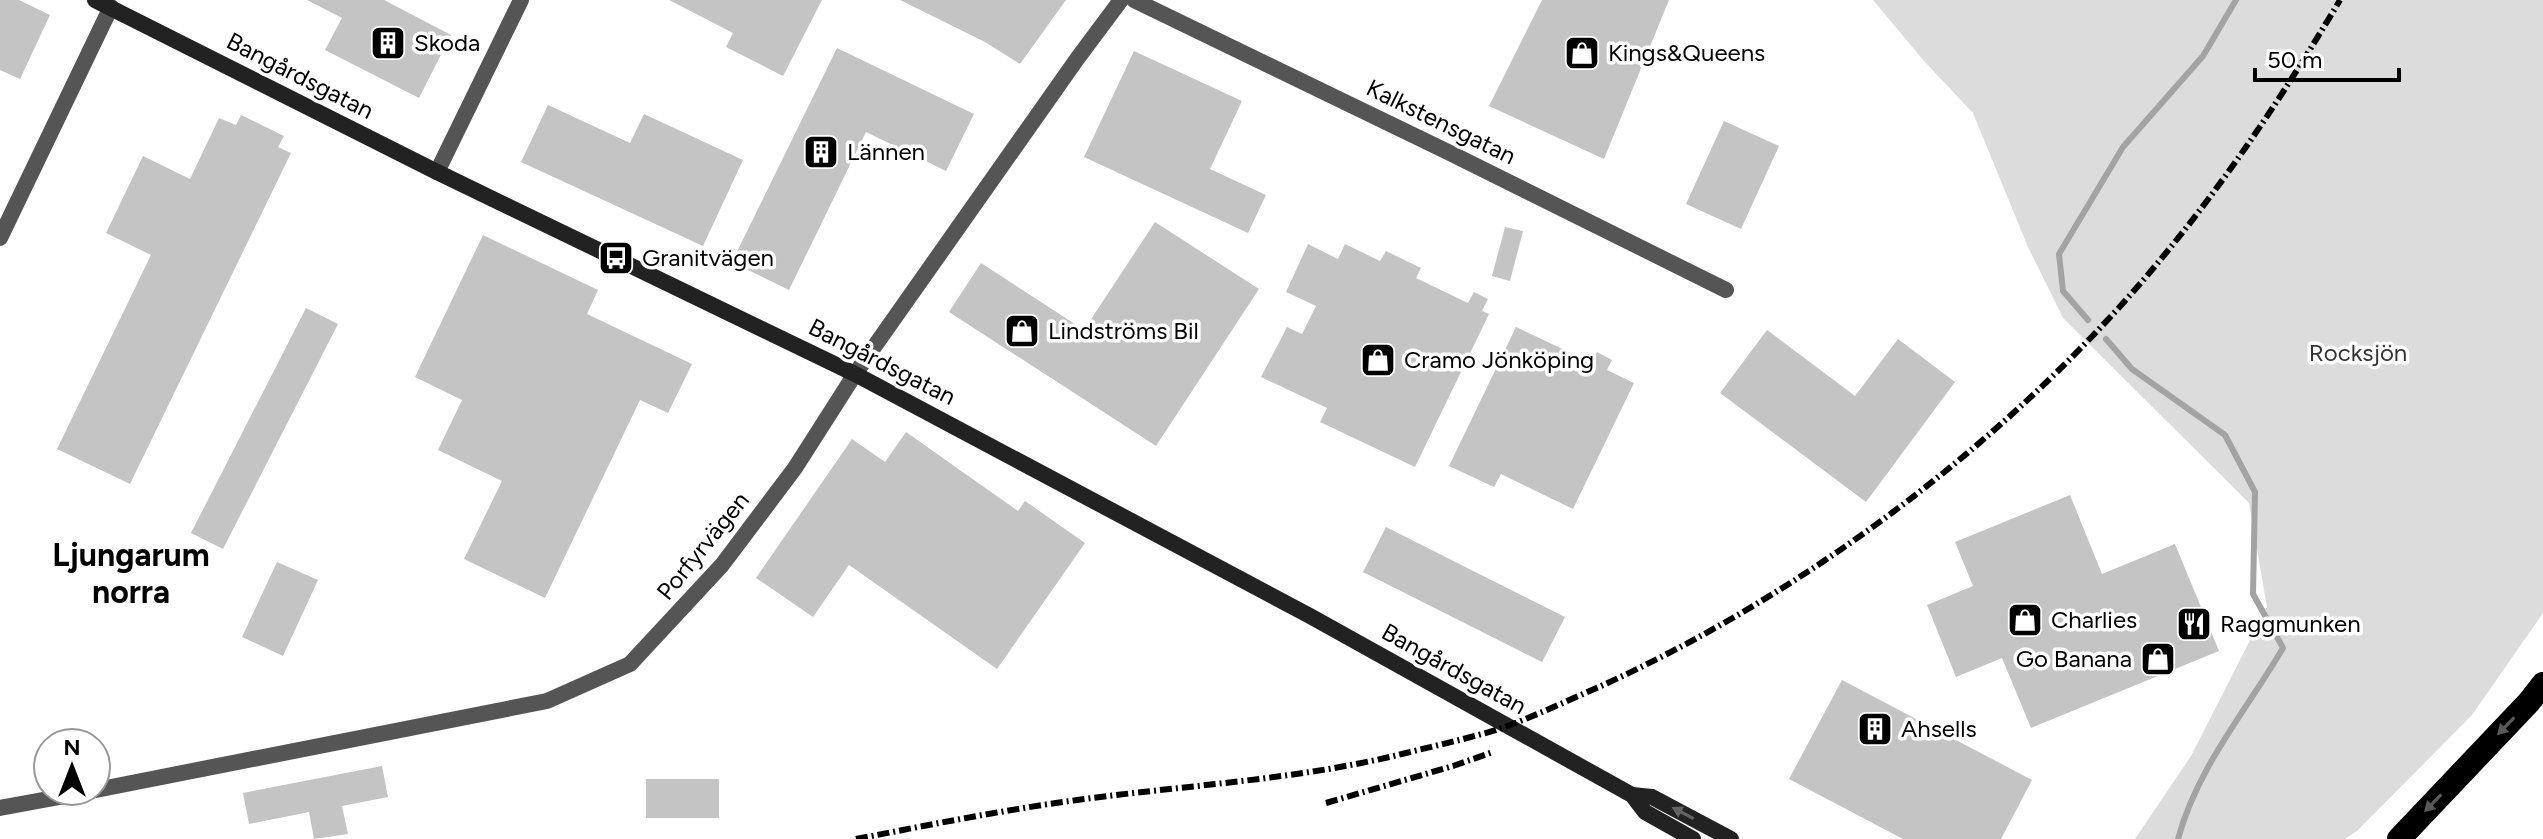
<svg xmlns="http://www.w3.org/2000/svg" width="2543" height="839" font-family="Figtree,sans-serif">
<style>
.green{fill:#dcdcdc}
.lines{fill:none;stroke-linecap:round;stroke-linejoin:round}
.stream{stroke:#a3a3a3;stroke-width:6}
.building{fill:#c4c4c4}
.minor{stroke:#555;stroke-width:16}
.secondary{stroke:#222;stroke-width:16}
.motorway{stroke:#000;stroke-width:24}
.rail{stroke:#000;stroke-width:6;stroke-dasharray:12 4 2 4;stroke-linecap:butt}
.oneway{fill:#595959}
.oneway2{fill:#646464}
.labels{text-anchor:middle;stroke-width:7;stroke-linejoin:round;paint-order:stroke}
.poi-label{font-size:24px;fill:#000;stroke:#fff;text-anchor:start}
.street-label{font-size:24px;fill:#000;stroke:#fff}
.park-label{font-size:24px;fill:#333;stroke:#fff}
.district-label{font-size:32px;font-weight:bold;fill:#000;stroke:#fff}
</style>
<rect width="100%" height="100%" fill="#fff"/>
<!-- green -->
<polygon class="green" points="1873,0 2543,0 2543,613 2472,715 2357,831 2345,839 2135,839 2191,756 2267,607 2249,503 2063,318 2028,247 1973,113 1924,61"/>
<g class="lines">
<!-- stream -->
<g class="stream">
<polyline points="2088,320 2063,291 2059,254 2123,147 2203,56 2236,0"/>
<path d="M2106,339L2132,369L2225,435L2255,492L2253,594L2283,648C2246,711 2197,768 2178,839"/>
</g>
</g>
<!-- building -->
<g class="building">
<polygon points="0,0 19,0 50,15 20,79 0,70"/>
<polygon points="307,0 384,0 451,35 419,98 325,50 342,18"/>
<polygon points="669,0 822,0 783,76 726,47 733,33"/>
<polygon points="900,0 1066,0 1020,64 985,42"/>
<polygon points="1542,0 1669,0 1604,159 1489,106"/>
<polygon points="837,48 974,114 946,171 866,132 789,290 732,262"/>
<polygon points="1134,51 1242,101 1210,169 1266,195 1248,233 1084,157"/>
<polygon points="548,105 630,143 644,114 743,160 703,246 521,162"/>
<polygon points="241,115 284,136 278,147 291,153 130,484 57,449 151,255 106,233 143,156 190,179 219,118 236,125"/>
<polygon points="1724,121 1779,146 1741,229 1686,204"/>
<polygon points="1155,222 1259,289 1156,446 949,312 981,263 1084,330"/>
<polygon points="1505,227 1523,231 1510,281 1492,276"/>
<polygon points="483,235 598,290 587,314 692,364 668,413 640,400 545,598 464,559 502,481 438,450 462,400 415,377"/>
<polygon points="1308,244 1338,259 1345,244 1380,261 1386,251 1421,268 1416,278 1468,303 1474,292 1488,299 1482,311 1489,314 1415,467 1320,422 1327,408 1261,377 1287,327 1302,334 1316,306 1286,292"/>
<polygon points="306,308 338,324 223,549 191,533"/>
<polygon points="1516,327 1592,363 1597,352 1612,360 1607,370 1634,383 1573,509 1501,474 1494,487 1449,466"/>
<polygon points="1767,330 1855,396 1898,339 1955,382 1866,502 1720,393"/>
<polygon points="906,432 1018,511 1025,501 1085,543 997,669 849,565 813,617 756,578 852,439 885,462"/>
<polygon points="2070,495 2102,574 2175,544 2219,651 2031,728 2002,658 1956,677 1927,605 1973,586 1955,542"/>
<polygon points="1386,527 1565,617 1542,662 1363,572"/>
<polygon points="277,562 318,580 283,656 242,637"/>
<polygon points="1842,680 2032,780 2001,839 1903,839 1789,779"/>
<polygon points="382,766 388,797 342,806 348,834 314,839 309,812 249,824 243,793"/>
<rect x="646" y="779" width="73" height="39"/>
</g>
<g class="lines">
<!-- minor -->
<g class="minor">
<polyline points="1134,0 1448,152 1726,290"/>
<polyline points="437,172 521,0"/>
<polyline points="0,238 111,7"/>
<polyline points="96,790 547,701 630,664 722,565 795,468 855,374 1077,59 1121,0"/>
<polyline points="0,808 92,791"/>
</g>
<!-- secondary -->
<g class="secondary">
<polyline points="95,0 437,172 855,374 1310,616 1632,795 1645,812 1693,839"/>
<polyline points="1632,795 1652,797 1731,839"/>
</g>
<!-- motorway -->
<polyline class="motorway" points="2399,839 2529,702 2543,684"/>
<!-- rail -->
<g class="rail">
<polyline points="1326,803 1453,766 1493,752"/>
<path d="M856,839C929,825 1003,810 1077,800C1187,785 1298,780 1406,753C1438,745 1471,738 1502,728C1535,716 1569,700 1601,686C1810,591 2015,436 2161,259C2229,177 2286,91 2340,0"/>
</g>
</g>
<!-- one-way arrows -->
<defs><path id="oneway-solid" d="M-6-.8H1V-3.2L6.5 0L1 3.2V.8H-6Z" transform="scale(2)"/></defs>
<g class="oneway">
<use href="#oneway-solid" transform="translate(2506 726) rotate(134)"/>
<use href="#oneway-solid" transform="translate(2433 803) rotate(134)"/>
</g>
<use class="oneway2" href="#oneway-solid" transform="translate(1683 813) rotate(-152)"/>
<!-- icons -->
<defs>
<g id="building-square" transform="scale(1.8)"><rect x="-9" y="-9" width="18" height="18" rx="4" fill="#000" stroke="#fff"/><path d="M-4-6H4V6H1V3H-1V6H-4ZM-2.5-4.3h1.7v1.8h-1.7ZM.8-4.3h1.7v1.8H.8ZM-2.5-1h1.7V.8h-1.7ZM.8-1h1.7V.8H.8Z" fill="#fff"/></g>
<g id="shop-square" transform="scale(1.8)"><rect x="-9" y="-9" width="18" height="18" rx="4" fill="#000" stroke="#fff"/><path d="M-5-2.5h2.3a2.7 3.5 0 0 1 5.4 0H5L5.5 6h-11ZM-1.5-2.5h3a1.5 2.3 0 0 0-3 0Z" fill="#fff"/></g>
<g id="bus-square" transform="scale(1.8)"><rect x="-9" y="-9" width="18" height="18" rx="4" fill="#000" stroke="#fff"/><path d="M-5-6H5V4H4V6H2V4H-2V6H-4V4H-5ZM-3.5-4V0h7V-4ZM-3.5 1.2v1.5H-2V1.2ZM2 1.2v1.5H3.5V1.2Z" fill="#fff"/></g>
<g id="restaurant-square" transform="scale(1.8)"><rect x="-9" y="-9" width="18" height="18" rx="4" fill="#000" stroke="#fff"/><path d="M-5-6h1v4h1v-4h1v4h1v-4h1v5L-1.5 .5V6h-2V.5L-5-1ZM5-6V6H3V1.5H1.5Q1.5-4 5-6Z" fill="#fff"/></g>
</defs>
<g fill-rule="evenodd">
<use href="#building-square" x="388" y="43"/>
<use href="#shop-square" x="1582" y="53"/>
<use href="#building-square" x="821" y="152"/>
<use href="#bus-square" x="616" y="258"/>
<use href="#shop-square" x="1022" y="331"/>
<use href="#shop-square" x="1378" y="360"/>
<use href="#shop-square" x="2025" y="620"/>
<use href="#restaurant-square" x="2194" y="624"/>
<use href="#shop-square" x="2158" y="659"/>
<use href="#building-square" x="1875" y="729"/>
</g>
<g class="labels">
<!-- poi labels -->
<g class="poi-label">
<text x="414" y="51">Skoda</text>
<text x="1608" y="61">Kings&amp;Queens</text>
<text x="847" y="160">Lännen</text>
<text x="642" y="266">Granitvägen</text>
<text x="1048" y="339">Lindströms Bil</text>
<text x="1404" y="368">Cramo Jönköping</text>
<text x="2051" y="628">Charlies</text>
<text x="2220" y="632">Raggmunken</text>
<text x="2132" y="667" text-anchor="end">Go Banana</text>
<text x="1901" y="737">Ahsells</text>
</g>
<!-- street labels -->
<g class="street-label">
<text transform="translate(300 76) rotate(27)" y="8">Bangårdsgatan</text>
<text transform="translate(1441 122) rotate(26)" y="8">Kalkstensgatan</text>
<text transform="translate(882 362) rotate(27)" y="8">Bangårdsgatan</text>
<text transform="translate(703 546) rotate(-51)" y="8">Porfyrvägen</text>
<text transform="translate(1454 669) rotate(29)" y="8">Bangårdsgatan</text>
</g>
<!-- park labels -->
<g class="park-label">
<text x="2358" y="361">Rocksjön</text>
</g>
<!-- district labels -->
<g class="district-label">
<text x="131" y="566">Ljungarum<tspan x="131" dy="37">norra</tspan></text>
</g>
</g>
<!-- north arrow -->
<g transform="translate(72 767)"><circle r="38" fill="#ffffff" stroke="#999999" stroke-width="2"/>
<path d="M0-6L14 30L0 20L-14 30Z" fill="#000000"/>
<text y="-12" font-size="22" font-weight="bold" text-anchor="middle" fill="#000000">N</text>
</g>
<!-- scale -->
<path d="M2255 68v12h144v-12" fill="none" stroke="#000000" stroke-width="4"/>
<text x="2267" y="68" font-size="24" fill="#000000" stroke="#ffffff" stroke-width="6" paint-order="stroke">50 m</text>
</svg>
